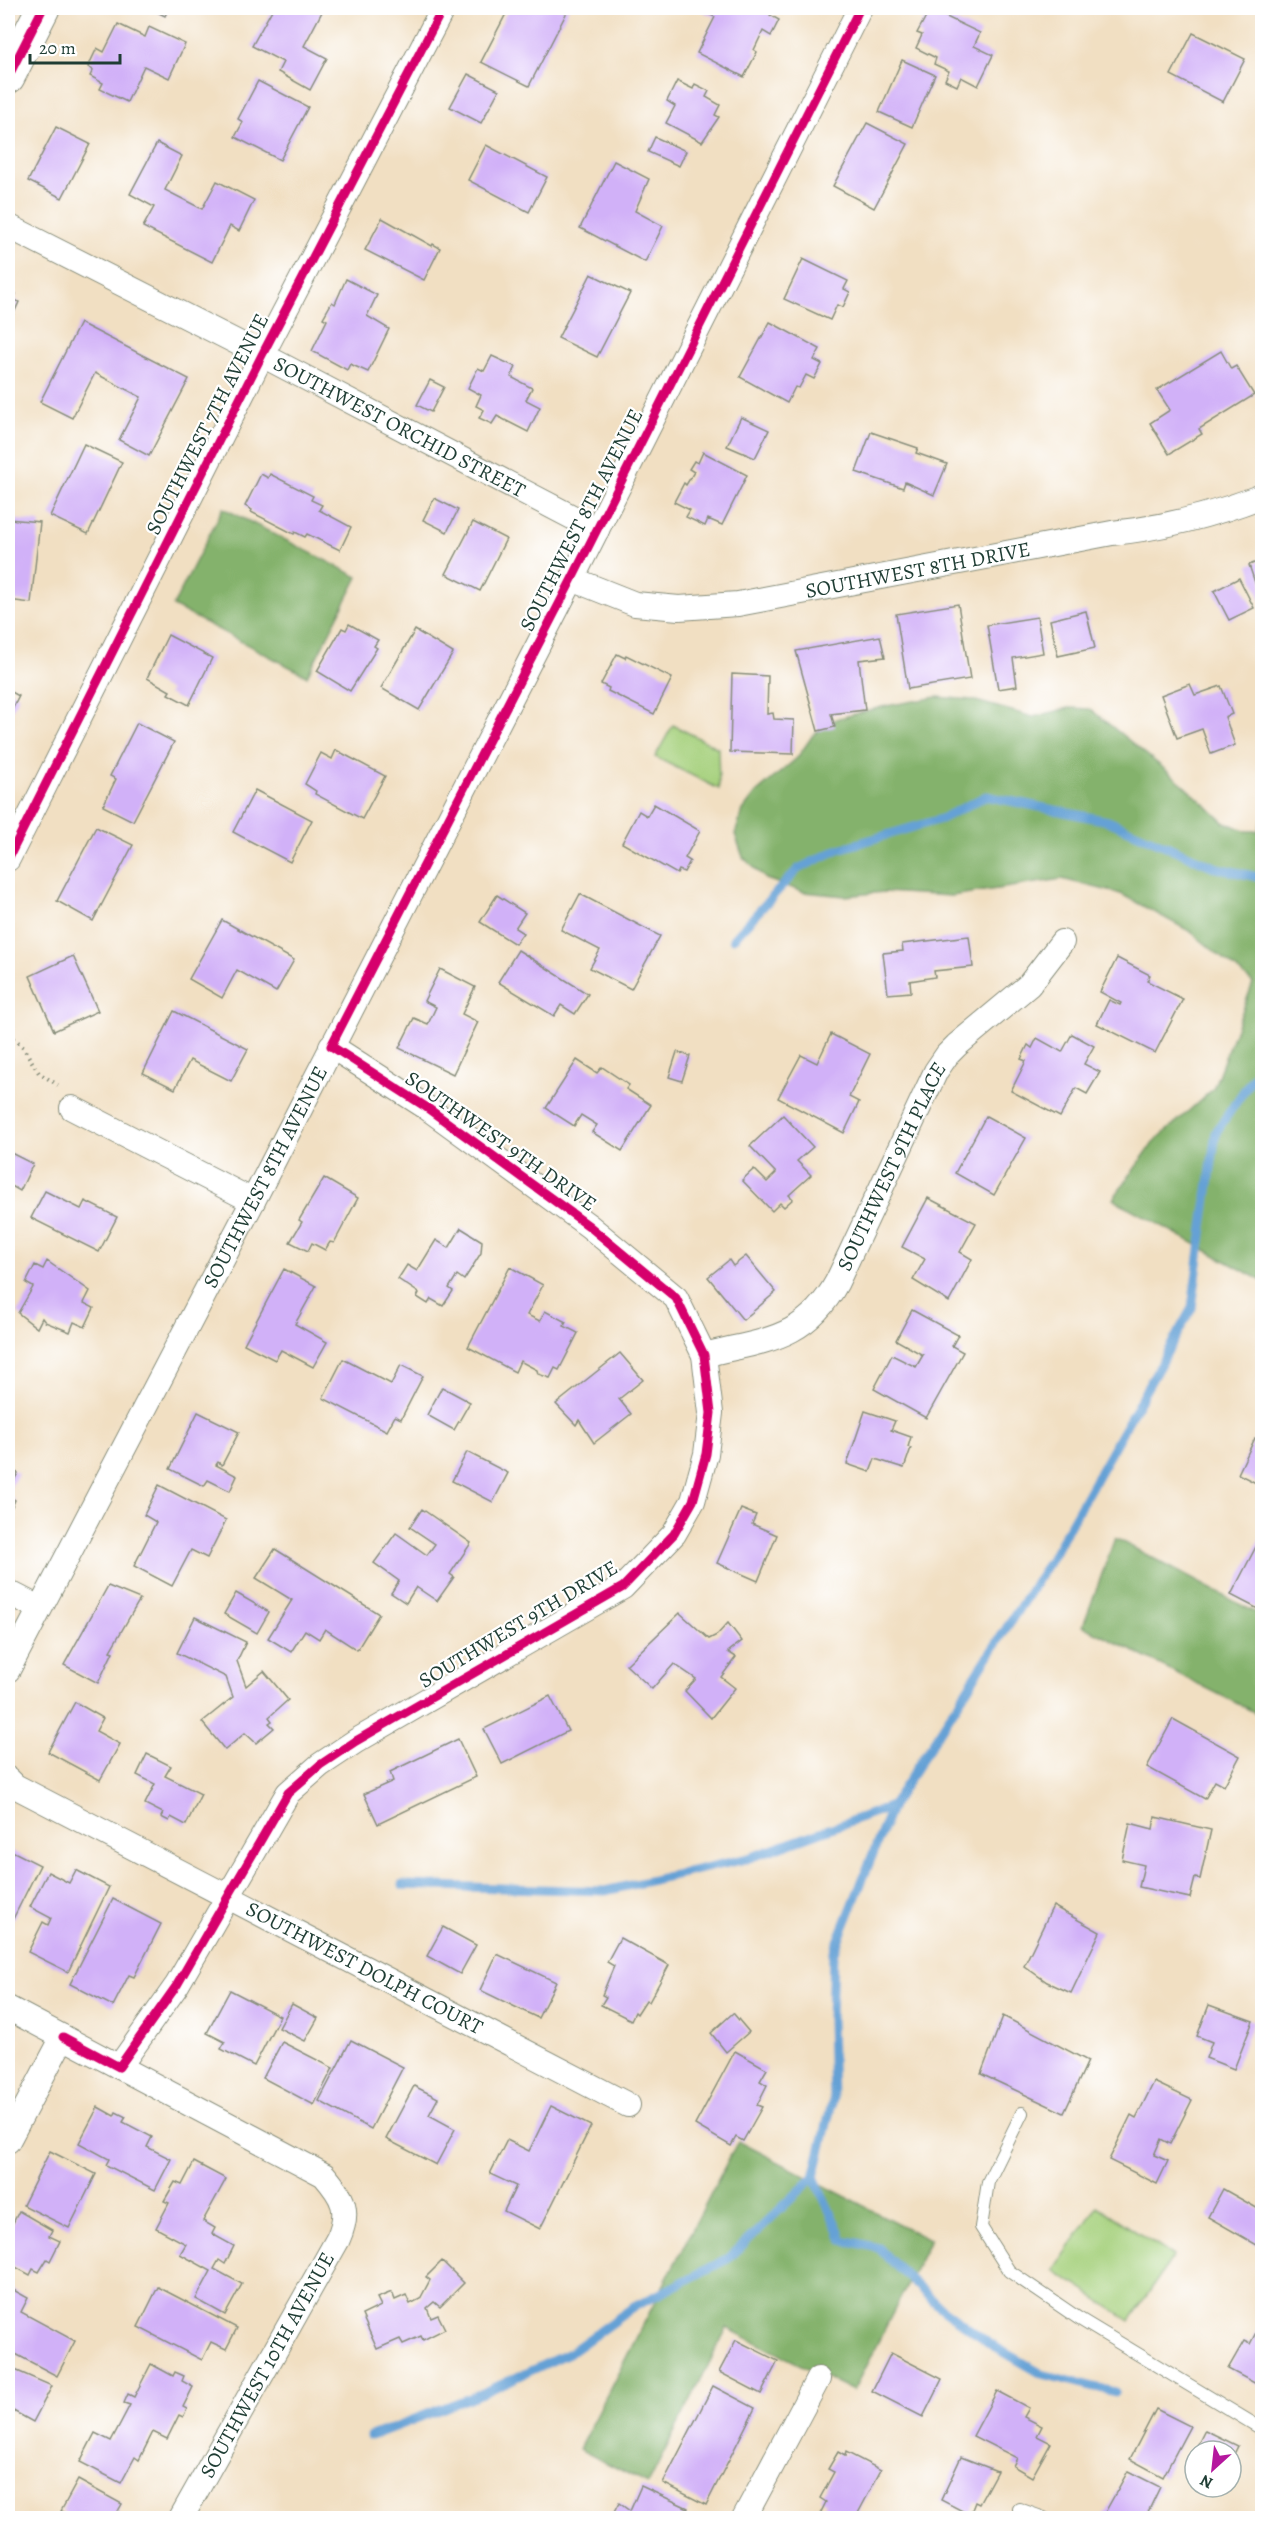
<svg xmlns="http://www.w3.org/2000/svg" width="1270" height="2526" font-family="Alegreya,serif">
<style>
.green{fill:#a5d07c;stroke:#628658;stroke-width:1.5}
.forest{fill:#84b26c;stroke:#527850;stroke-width:1.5}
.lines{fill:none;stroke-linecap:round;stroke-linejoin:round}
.stream{stroke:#65a1d5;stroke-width:9}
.building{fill:#d1b1f8}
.service-casing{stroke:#888e7b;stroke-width:14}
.minor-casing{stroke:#888e7b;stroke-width:26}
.secondary-casing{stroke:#888e7b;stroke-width:35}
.path{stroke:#888e7b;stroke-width:4;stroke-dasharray:1.5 4.5;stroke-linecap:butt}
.service{stroke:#fff;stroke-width:12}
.minor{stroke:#fff;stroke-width:24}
.secondary{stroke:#fff;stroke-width:33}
.cycleway-casing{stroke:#fff;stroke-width:13}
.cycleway{stroke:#d6006c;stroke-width:9}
.labels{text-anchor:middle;stroke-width:4.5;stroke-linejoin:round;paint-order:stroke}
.street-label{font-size:21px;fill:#1f3d34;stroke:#fff}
</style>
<rect width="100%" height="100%" fill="#fff"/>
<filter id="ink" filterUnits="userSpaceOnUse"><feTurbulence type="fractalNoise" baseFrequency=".0167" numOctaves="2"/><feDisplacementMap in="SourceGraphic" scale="12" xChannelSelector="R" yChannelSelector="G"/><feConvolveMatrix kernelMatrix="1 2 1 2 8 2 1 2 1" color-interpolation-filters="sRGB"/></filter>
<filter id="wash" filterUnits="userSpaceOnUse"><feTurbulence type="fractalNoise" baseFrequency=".008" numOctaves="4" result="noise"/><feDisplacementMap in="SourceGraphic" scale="24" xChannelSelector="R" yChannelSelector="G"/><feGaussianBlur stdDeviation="1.35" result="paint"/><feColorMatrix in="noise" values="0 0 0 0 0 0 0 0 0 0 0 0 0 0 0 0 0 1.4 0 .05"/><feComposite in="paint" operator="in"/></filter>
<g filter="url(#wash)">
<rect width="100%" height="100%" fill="#f1dfc2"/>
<!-- green -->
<g class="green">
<polygon points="673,725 718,748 719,789 655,757"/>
<polygon points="1097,2206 1173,2256 1130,2321 1054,2270"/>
</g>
<!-- forest -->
<g class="forest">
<polygon points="223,508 358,577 307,676 173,606"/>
<polygon points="937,697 972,700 1033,717 1069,708 1090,709 1183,784 1224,822 1247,831 1258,831 1262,820 1262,1281 1113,1199 1153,1143 1213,1089 1253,983 1191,932 1121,894 1062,879 951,896 884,892 845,896 804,892 766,879 743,857 735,834 743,810 756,793 797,758 813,735 836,719 886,706"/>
<polygon points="1115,1538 1262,1616 1262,1716 1083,1626"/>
<polygon points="738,2141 930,2240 853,2391 727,2328 648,2484 579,2449"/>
</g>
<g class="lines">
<!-- stream -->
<g class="stream">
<polyline points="733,939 798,869 839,849 941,819 986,796 1108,821 1217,868 1262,878"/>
<polyline points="403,1885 605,1891 749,1858 892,1806"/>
<polyline points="814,2177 843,2240 879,2248 889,2259 940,2307 990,2344 1042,2374 1115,2392"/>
<polyline points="371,2436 485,2392 571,2352 632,2308 729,2258 814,2177 833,2099 831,2019 833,1954 892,1806 1052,1557 1192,1308 1216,1132 1262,1064"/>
</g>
</g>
<g id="blocks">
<!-- building -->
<g class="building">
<polygon points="149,8 169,8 165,16"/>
<polygon points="273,8 324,8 304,46 327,58 310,90 278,72 283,62 252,46"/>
<polygon points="509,8 514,10 516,8 569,8 529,86 481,62"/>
<polygon points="696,8 774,8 770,15 779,20 771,36 763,31 754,50 757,52 744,77 697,53 715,17"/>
<polygon points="930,9 980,33 974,46 993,55 978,86 961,77 957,86 945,80 949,71 934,64 936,58 916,48 922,35 917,33"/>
<polygon points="118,24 145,37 149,27 185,44 169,78 144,66 127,102 100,89 103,83 90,76 93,70 88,67 97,48 104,52"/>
<polygon points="1193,33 1245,59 1223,102 1171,75"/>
<polygon points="902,60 935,75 912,127 879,112"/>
<polygon points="468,74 499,90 481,123 450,107"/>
<polygon points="258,81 308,107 280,160 235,137 243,122 238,119"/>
<polygon points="677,81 693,89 695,84 709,91 706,97 720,105 715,115 719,117 702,142 666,123 675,106 667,101"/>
<polygon points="867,123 908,144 874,208 833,186"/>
<polygon points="56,127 90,144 62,198 28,181"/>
<polygon points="655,137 686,151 679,166 648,152"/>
<polygon points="157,143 182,156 165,190 202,209 217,181 254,200 239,231 230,226 212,262 143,227 154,207 130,194"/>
<polygon points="486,145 547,177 529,212 468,180"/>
<polygon points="614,161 649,179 635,211 663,226 645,262 580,228"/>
<polygon points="382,218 432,246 433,244 440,248 424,280 365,250"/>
<polygon points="803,259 848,281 844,289 850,292 843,307 837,305 830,320 784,299"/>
<polygon points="591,274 630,293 597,357 558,338"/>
<polygon points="346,279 377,295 367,316 389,329 368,372 350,364 347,370 312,351 327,320 323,318 332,302 335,304"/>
<polygon points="8,290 16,294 13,299 19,302 8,326"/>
<polygon points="770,322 820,349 814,360 822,364 814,379 806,375 799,388 795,387 787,403 740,377"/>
<polygon points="80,323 189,379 149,456 119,440 141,397 95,373 72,418 40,402"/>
<polygon points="1221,351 1231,369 1236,366 1254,395 1199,429 1202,434 1169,454 1150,423 1170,410 1157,390"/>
<polygon points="492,356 516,367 511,377 532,388 526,400 540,407 528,432 497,416 492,424 479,418 484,410 476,406 481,395 468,388 478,368 484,371"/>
<polygon points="430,380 444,387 431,412 417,405"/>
<polygon points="741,417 769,430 755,458 727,446"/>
<polygon points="871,432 918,448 916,453 947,464 934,495 905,482 903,488 856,472"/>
<polygon points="84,444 122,462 88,534 50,516"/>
<polygon points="703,452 747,475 722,525 708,519 705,526 686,517 690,510 674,502 684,483 686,485 694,472 689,469 694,461 698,463"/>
<polygon points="261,474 268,478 270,474 313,496 311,500 322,505 319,510 351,527 340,550 307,534 305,537 295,532 294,534 251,512 252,510 245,506"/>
<polygon points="434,498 458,510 447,532 423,520"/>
<polygon points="8,519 40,522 31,603 8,600"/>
<polygon points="473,522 506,539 480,591 446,574"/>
<polygon points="1262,560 1262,603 1249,565"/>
<polygon points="1239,578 1254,608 1229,620 1214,591"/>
<polygon points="958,604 970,679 908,689 896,614"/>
<polygon points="1086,611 1095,648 1058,656 1050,620"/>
<polygon points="1037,617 1043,653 1013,658 1017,686 998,689 987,625"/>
<polygon points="349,624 378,640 374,646 377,648 350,691 317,671 342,628 346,630"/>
<polygon points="415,630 453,653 419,710 381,688"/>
<polygon points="168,635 212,658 189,705 168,694 170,691 147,678"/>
<polygon points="880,636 885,657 859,660 865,710 831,714 835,727 818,731 796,651"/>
<polygon points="617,654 625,658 626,655 672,678 654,714 608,691 609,688 601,684"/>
<polygon points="732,674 768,676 767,714 773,713 774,719 794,720 793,754 730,752"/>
<polygon points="1190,684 1195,695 1221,686 1232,714 1225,717 1235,745 1211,754 1202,729 1177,738 1161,695"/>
<polygon points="8,690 19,696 8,718"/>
<polygon points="137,723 174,742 133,821 103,806 116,779 110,776"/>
<polygon points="336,750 385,776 362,819 315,794 316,791 305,784 321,753 332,759"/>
<polygon points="255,790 312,820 290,862 233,832"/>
<polygon points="654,804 700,831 685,858 690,861 684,872 679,870 677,874 622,843 639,811 647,816"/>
<polygon points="96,827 133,845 93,921 57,901"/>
<polygon points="580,894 660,936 631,989 590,968 600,950 561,930"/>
<polygon points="497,895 525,913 515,928 523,933 515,944 480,922"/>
<polygon points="222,920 294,960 276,992 237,970 222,998 189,979"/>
<polygon points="969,936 973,967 934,971 935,977 910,981 911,992 888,994 883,953 903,951 902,944"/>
<polygon points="518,950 588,994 575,1014 561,1005 554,1016 498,982"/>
<polygon points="73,956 98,1011 54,1031 30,976"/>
<polygon points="1117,958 1150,975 1147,981 1183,999 1155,1053 1097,1024 1109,1000 1120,1005 1121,1003 1100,992"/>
<polygon points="440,969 475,987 462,1014 478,1022 453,1074 399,1048 414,1018 428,1024 436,1007 424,1001"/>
<polygon points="174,1011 248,1049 231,1081 190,1060 175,1089 143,1073"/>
<polygon points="831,1034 870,1054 849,1097 859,1102 844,1133 778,1098 801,1055 817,1063"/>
<polygon points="1072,1034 1094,1046 1084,1064 1100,1072 1087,1094 1076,1088 1060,1117 1011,1091 1026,1061 1021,1059 1028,1045 1032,1048 1037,1038 1062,1052"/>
<polygon points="677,1052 690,1056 682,1081 669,1077"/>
<polygon points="577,1060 597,1073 602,1067 629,1085 626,1089 651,1105 622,1151 592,1132 597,1125 581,1115 574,1126 546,1108"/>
<polygon points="783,1115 813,1147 797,1161 811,1175 789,1195 793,1199 784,1207 780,1203 772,1211 742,1180 754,1169 767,1182 776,1173 750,1146"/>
<polygon points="986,1116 1026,1138 994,1195 955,1173"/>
<polygon points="11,1153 33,1164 20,1191 8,1184 8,1161"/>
<polygon points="324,1178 358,1198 334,1243 330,1242 325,1250 312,1243 308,1251 290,1242 302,1222 299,1220"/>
<polygon points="45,1191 81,1209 85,1201 117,1217 99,1252 31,1218"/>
<polygon points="928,1198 976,1223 960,1252 972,1259 949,1302 913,1280 925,1259 902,1247"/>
<polygon points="461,1228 482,1241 481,1253 464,1280 457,1275 449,1288 453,1291 443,1306 431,1299 428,1304 417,1297 419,1293 398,1279 407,1265 417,1271 436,1240 449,1248"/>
<polygon points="746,1256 776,1292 743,1320 708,1277 729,1260 733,1266"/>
<polygon points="47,1261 90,1291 84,1303 94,1308 85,1327 74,1322 70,1332 45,1322 42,1318 37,1328 18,1313 33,1287 26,1283 35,1265 43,1269"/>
<polygon points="510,1267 543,1285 527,1315 540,1321 545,1311 566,1322 564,1326 578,1333 559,1370 555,1368 550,1378 538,1374 537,1370 520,1361 515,1372 468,1347"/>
<polygon points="284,1269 316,1286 295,1324 327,1342 313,1367 281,1350 275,1360 244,1344"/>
<polygon points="912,1310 958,1335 952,1346 963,1352 926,1418 874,1389 892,1355 916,1367 923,1355 896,1340"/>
<polygon points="620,1353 643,1380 619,1399 631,1414 594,1443 579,1420 576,1425 556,1404"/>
<polygon points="343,1359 391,1384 401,1365 423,1376 401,1419 395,1416 387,1431 323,1398"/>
<polygon points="442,1387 470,1402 454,1430 427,1415"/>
<polygon points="865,1411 895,1421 891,1430 911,1437 908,1447 911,1448 904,1468 875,1459 870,1472 847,1464"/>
<polygon points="198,1412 239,1432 222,1465 218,1462 216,1465 237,1476 230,1491 208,1480 204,1486 170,1469"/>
<polygon points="1255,1438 1262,1441 1262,1486 1238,1474"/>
<polygon points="467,1452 508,1473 493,1502 452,1481"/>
<polygon points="8,1468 18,1473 8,1492"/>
<polygon points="159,1485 226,1520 207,1558 191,1550 172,1586 134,1566 156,1522 144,1515"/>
<polygon points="8,1495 15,1500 8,1515"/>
<polygon points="422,1509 471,1543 450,1574 454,1577 437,1601 416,1587 406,1603 391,1593 399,1581 374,1563 396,1533 427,1555 435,1544 410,1527"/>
<polygon points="741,1509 756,1515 752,1524 777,1535 758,1581 717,1563"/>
<polygon points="1260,1539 1262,1541 1262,1611 1231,1595"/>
<polygon points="275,1549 379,1614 357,1650 325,1629 319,1639 305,1630 291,1652 268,1638 292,1600 256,1578"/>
<polygon points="108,1586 140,1599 110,1651 113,1652 98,1683 64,1665"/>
<polygon points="236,1593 269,1612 257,1633 224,1614"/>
<polygon points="680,1613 709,1639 717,1635 728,1623 742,1641 728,1652 736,1657 721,1677 735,1688 711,1718 685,1691 696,1679 674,1664 652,1689 626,1665"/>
<polygon points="195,1617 246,1642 237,1661 246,1686 264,1671 288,1700 269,1717 272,1721 269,1723 274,1728 256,1743 245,1733 225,1750 202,1722 233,1697 226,1677 177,1653"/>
<polygon points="550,1696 568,1731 502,1764 484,1729"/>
<polygon points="75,1702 103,1718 96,1731 120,1744 100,1780 48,1752"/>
<polygon points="1173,1719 1240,1756 1224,1786 1215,1781 1205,1799 1147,1767"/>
<polygon points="458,1739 476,1777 378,1824 364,1794 393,1781 390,1772"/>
<polygon points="147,1754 171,1766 165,1776 201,1794 186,1825 171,1817 169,1821 161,1817 163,1813 145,1804 155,1784 137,1775"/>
<polygon points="1155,1817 1211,1830 1200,1879 1195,1878 1190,1898 1139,1887 1144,1865 1122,1860 1130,1823 1153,1829"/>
<polygon points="8,1849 40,1865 8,1929"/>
<polygon points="76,1870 109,1887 68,1972 28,1952 43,1922 48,1925 51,1918 30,1907 48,1872 69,1883"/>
<polygon points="113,1899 161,1924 134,1977 129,1975 113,2006 70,1984"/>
<polygon points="1053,1906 1100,1932 1071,1993 1047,1982 1024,1966"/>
<polygon points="443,1927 476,1945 460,1974 427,1956"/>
<polygon points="620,1938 669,1965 649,2002 646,2000 637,2014 635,2012 631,2020 601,2005 606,1997 602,1995 614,1966 607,1962"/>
<polygon points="497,1954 556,1982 538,2018 480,1990"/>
<polygon points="230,1990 280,2016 254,2066 221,2049 225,2042 207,2033"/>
<polygon points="292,2004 318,2018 305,2041 279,2028"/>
<polygon points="1209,2005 1253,2021 1234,2069 1206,2058 1212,2042 1197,2036"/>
<polygon points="733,2013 749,2032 726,2052 711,2033"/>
<polygon points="1003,2016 1088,2061 1064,2113 981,2074"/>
<polygon points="351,2040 403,2067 371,2129 319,2101"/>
<polygon points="282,2042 333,2068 314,2105 263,2078"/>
<polygon points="735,2051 767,2069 760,2081 767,2085 757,2105 762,2107 743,2141 736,2137 731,2146 695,2125"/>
<polygon points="1154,2082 1192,2100 1170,2144 1161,2139 1154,2155 1168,2161 1157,2184 1109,2160 1131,2115 1136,2118"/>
<polygon points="414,2086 438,2098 429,2115 455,2129 436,2165 386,2139"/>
<polygon points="551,2106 591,2126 540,2229 504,2211 516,2186 490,2174 507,2140 529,2151"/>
<polygon points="98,2107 114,2116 116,2112 126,2117 123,2122 152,2137 147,2147 171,2159 155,2190 106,2165 109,2159 79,2143"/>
<polygon points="50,2151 96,2174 69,2228 23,2205"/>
<polygon points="194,2162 226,2179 203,2221 215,2228 212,2234 234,2246 225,2264 219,2260 214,2269 242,2284 225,2315 196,2299 211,2271 180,2254 186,2244 156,2228 169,2203 164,2201 175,2182 182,2185"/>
<polygon points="1223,2189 1262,2211 1262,2248 1208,2217"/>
<polygon points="19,2211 52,2230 49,2236 60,2241 50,2261 47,2259 39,2272 33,2269 30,2275 8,2263 8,2245 12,2236 8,2233"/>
<polygon points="442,2261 464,2283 440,2307 434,2302 427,2308 431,2318 438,2315 445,2329 423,2340 421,2336 403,2344 400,2339 377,2349 362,2315 381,2306 377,2298 392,2292 395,2300 406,2295 410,2304 420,2299 430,2280 426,2277"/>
<polygon points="8,2287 28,2298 21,2312 75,2341 57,2376 8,2350 8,2334 11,2328 8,2326"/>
<polygon points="158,2287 237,2328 226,2349 211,2342 202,2360 138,2327"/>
<polygon points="1262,2321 1262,2387 1228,2369 1244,2341 1250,2344"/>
<polygon points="736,2340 778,2361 761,2394 719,2372"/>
<polygon points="891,2353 942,2379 923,2417 872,2391"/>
<polygon points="151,2364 173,2376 175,2372 184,2376 182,2381 193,2387 183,2407 187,2409 183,2417 179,2415 167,2439 153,2432 139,2460 135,2457 121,2483 80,2462 95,2433 111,2441 130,2405 124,2403 128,2394 134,2397"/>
<polygon points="8,2367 52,2386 33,2422 8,2408"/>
<polygon points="713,2386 755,2408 706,2505 663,2483"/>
<polygon points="997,2391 1029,2408 1024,2417 1042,2426 1037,2436 1051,2443 1032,2477 1013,2466 1017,2458 973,2436"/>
<polygon points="1156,2409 1190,2426 1163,2477 1130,2459"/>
<polygon points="1205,2430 1238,2446 1231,2460 1231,2451 1195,2451 1195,2468 1188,2464"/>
<polygon points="838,2452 845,2456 846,2452 881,2470 856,2517 853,2515 852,2518 828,2518 820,2514 826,2502 820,2498 834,2472 828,2469"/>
<polygon points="961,2457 997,2471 979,2504 975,2502 970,2515 941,2500"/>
<polygon points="1128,2471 1160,2487 1145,2518 1102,2518"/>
<polygon points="78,2480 122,2504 114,2518 63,2518 66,2513 61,2511"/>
<polygon points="641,2486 688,2508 684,2518 611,2518 619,2503 630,2511"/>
</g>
</g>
</g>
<g filter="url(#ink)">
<use href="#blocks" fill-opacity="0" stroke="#888e7b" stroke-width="1.5"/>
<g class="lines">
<!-- service casing -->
<g class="service-casing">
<g id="service">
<polyline points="1022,2113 988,2182 981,2227 1009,2271 1078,2318 1262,2429"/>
<polyline points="1019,2509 1044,2518"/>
</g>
</g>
<!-- minor casing -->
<g class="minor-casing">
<g id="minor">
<path id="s1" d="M8,226L262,355L597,530"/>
<path id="s2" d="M572,579L635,604L679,608L738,604L1112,533C1164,528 1213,515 1262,496"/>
<polyline points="8,859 262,355 443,8"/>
<polyline points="72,1108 253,1201"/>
<path id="s3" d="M704,1355C763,1340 805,1341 837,1282L936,1071L947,1055L957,1045L1029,985L1062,942"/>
<polyline points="8,1592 39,1608"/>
<path id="s4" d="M8,1670L253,1201L572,579L860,8"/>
<path id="s5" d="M8,1779L15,1786L628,2105"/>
<path d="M8,2008L324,2175C343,2197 351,2210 338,2239L181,2518"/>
<polyline points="119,2067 177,1985 288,1793 320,1765 356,1741 623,1587 674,1534 693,1501 706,1454 711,1413 704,1355 676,1298 589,1226 426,1107 331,1046"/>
<polyline points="8,2141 63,2037"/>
<polyline points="744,2518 818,2379"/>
</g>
</g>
<!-- secondary casing -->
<g class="secondary-casing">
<polyline id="secondary" points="8,77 43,8"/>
</g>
<!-- path -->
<polyline class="path" points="8,1035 21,1044 39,1073 58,1085"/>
<!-- service -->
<use href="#service" class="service"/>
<!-- minor -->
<use href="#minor" class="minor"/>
<!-- secondary -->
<use href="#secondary" class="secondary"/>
<!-- cycleway casing -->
<g class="cycleway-casing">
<g id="cycleway">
<polyline points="8,77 43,8"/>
<polyline points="8,859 262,355 443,8"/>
<polyline points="63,2037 119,2067 177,1985 288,1793 320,1765 356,1741 623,1587 674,1534 693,1501 706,1454 711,1413 704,1355 676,1298 589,1226 426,1107 331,1046 572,579 860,8"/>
</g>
</g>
<!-- cycleway -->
<use href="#cycleway" class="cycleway"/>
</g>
</g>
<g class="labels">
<!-- street labels -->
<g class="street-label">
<text transform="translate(207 424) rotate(-63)" y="7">SOUTHWEST 7TH AVENUE</text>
<text dy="7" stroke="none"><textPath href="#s1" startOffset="440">SOUTHWEST ORCHID STREET</textPath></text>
<text transform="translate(581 520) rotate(-63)" y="7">SOUTHWEST 8TH AVENUE</text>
<text dy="7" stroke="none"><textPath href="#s2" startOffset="354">SOUTHWEST 8TH DRIVE</textPath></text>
<text transform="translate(501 1141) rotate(35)" y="7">SOUTHWEST 9TH DRIVE</text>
<text dy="7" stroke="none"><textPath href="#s3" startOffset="286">SOUTHWEST 9TH PLACE</textPath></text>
<text dy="7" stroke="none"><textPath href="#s4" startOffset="556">SOUTHWEST 8TH AVENUE</textPath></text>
<text transform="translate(518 1624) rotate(-31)" y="7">SOUTHWEST 9TH DRIVE</text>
<text dy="7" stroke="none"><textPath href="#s5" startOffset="404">SOUTHWEST DOLPH COURT</textPath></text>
<text transform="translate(267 2365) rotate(-61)" y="7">SOUTHWEST 10TH AVENUE</text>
</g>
</g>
<!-- margin -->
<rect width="1270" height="2526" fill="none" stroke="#fff" stroke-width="30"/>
<!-- north arrow -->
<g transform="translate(1213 2469) rotate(207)"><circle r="28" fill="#ffffff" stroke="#a5b1ae" stroke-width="1.5"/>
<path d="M0-4.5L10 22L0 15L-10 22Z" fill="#b5179e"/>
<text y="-9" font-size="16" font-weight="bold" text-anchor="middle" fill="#1f3d34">N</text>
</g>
<!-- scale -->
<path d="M30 54v9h90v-9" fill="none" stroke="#1f3d34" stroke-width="3"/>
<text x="39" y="54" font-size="18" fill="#1f3d34" stroke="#ffffff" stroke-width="4.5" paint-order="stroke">20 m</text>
</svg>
